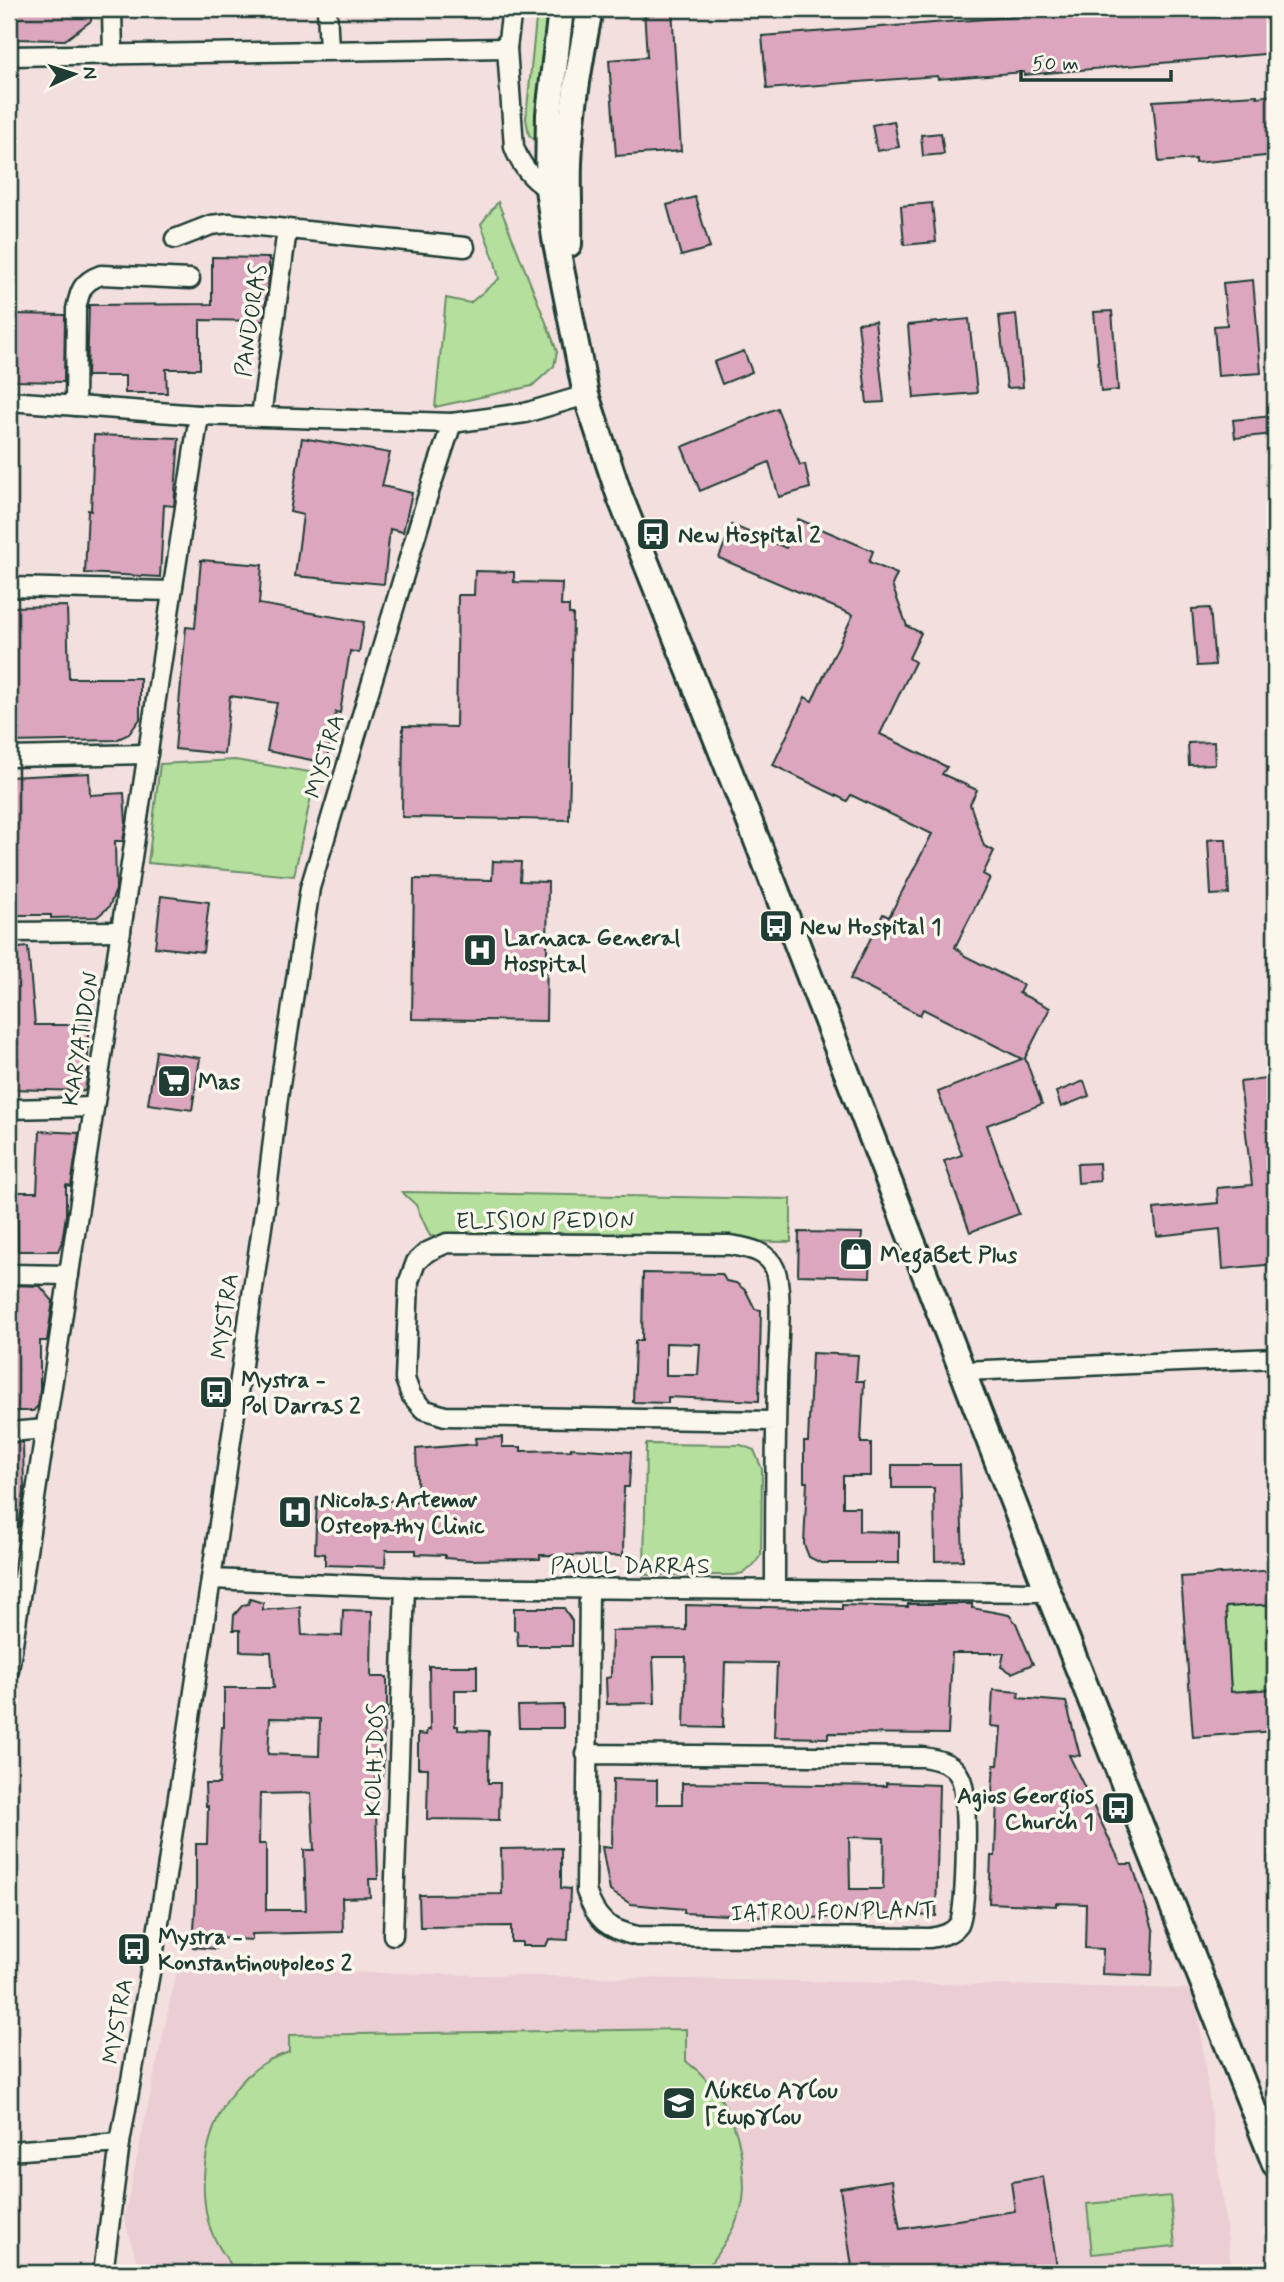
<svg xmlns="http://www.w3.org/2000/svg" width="1284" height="2282" font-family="Mynerve,sans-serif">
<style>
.built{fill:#ebced4}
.green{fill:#b4df9c;stroke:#6a8e68;stroke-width:2}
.building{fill:#dca6be;stroke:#1f3d34;stroke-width:2;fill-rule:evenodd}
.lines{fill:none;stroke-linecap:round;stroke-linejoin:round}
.street-casing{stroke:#1f3d34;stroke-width:23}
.secondary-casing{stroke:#1f3d34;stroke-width:30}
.street{stroke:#fbf7ec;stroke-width:18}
.secondary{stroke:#fbf7ec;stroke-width:24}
.labels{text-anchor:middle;stroke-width:7;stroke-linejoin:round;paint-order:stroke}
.street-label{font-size:23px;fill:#1f3d34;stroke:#fbf7ec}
.poi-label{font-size:23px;font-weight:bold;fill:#1f3d34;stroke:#fbf7ec;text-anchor:start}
</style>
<rect width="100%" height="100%" fill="#f2dfde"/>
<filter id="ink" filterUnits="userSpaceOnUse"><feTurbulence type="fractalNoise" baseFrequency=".0143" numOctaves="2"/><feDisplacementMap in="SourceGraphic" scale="14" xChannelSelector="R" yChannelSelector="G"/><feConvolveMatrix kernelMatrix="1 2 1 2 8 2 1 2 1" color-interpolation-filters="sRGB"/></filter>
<g filter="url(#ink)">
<!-- built -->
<polygon class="built" points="177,1969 1195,1989 1232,2273 137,2273 138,2265 124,2218"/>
<!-- green -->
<g class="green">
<polygon points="537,9 550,9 535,140 529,135 526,119"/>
<polygon points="498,202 553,340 557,352 554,366 532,386 435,407 446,298 470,303 499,279 495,262 481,224"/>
<polygon points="235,760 316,773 294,876 148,863 160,764"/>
<polygon points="402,1192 791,1199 791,1242 430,1236 416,1205"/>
<polygon points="646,1444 741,1445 754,1450 762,1469 761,1555 752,1567 743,1573 734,1575 644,1575"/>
<polygon points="1275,1604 1275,1689 1231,1692 1226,1607"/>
<path d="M686,2029V2061C722,2088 740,2127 743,2171C744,2184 745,2196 741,2209C734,2232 718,2254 703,2273H237C226,2258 213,2241 208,2221C194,2163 215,2091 269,2060C275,2057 283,2055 289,2052V2035Z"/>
<polygon points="1170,2196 1175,2246 1092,2254 1087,2204"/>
</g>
<!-- building -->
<g class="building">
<polygon points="12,9 91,9 91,21 65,40 12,39"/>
<polygon points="644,9 672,9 681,151 616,156 609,60 647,57"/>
<polygon points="1117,9 1275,9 1275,53 1024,75 1024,72 938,79 937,76 767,89 762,36"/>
<polygon points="1257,95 1257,97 1275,95 1275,155 1195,163 1195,159 1159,162 1153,101"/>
<polygon points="894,121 899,147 877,151 872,125"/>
<polygon points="941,133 944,154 923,156 921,135"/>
<polygon points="695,197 710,248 681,256 667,205"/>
<polygon points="932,203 936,242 904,245 901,206"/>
<polygon points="212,257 269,258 269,278 263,321 200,320 200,369 166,369 167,393 125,393 125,376 87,376 89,305 212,304"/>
<polygon points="1253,280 1261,373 1218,376 1214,326 1227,325 1223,283"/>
<polygon points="1112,311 1118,390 1101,392 1094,312"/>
<polygon points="14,314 65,315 64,382 13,381"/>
<polygon points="1016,314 1023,387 1007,388 999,316"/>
<polygon points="969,319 977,393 914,398 908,325"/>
<polygon points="875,321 884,402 867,403 858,323"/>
<polygon points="744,351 752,372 722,384 714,362"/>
<polygon points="777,408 800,465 805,464 810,488 779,497 769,462 700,491 682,447"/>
<polygon points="1272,416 1274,434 1235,438 1233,420"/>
<polygon points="94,435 179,438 174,506 164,505 160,577 85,573 88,510 91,511"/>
<polygon points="302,438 390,453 382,486 412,493 403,532 390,529 384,584 295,576 303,515 290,512"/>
<polygon points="798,519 873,551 869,562 897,574 892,585 907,626 921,633 909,658 915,662 880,734 947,767 942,774 977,790 970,804 984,846 994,851 983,874 990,878 955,947 965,956 1023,985 1019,993 1050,1008 1025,1058 1042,1104 987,1125 1019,1214 970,1232 944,1161 962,1155 938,1092 1022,1059 923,1009 920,1015 850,979 883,914 889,917 932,834 851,795 847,801 773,765 805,697 812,701 853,615 719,558 732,525 786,548"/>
<polygon points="201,560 262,565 259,604 364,622 359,653 350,651 340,713 336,712 326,763 267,751 277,703 230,696 224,754 175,749 186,627 195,628"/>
<polygon points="475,571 514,572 514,582 562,583 561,606 569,606 569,614 573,614 569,820 402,817 403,726 456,727 458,595 474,595"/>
<polygon points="67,606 69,678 140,678 140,719 129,734 116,740 9,742 9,607"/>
<polygon points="1210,608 1215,665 1197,666 1192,609"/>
<polygon points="1214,742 1215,764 1189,765 1188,743"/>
<polygon points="89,773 90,795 124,793 126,823 123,841 115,841 116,890 109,907 97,917 51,918 51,915 9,915 9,777"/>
<polygon points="1218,839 1226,839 1229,894 1211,895 1208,840"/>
<polygon points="493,861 521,862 520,881 548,882 546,1021 412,1019 414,879 492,880"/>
<polygon points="161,896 209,902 203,952 155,947"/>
<polygon points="28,947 35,1025 88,1025 88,1074 85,1091 9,1089 9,949"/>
<polygon points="156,1051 200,1058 192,1110 148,1104"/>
<polygon points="1275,1078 1275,1264 1223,1269 1220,1229 1157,1236 1154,1209 1218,1203 1217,1188 1252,1185 1240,1082"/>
<polygon points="1084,1081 1089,1096 1061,1107 1056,1092"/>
<polygon points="40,1131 79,1133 71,1186 66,1185 66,1215 62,1242 58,1251 18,1251 17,1192 37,1192"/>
<polygon points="1099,1163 1100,1181 1078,1183 1077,1164"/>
<polygon points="799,1232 862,1233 861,1245 866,1245 866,1254 871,1254 870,1277 798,1275"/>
<path d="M643,1273L722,1274L726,1281L736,1283L746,1291L755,1309L761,1310L759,1401L668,1397V1403L633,1402L635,1341H642ZM666,1343L700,1344L698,1375H666Z"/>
<polygon points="9,1285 40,1286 53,1301 47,1341 40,1341 40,1389 38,1406 33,1411 9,1411"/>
<polygon points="812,1353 858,1355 856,1381 864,1381 861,1443 871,1443 871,1476 843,1476 843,1507 859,1507 859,1531 899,1532 899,1563 821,1563 809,1557 804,1544 807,1482 804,1482 804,1442 808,1442"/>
<polygon points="502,1437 502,1447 521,1447 521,1451 571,1450 571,1448 631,1452 629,1487 624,1487 623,1556 540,1555 540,1559 470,1560 445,1558 445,1555 416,1554 416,1550 386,1550 385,1567 325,1565 325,1554 315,1553 317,1497 418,1502 416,1449 476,1444 475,1438"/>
<polygon points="23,1442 24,1492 19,1526 9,1527 9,1443"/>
<polygon points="892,1465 960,1465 963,1560 935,1561 934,1488 892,1488"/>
<polygon points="1275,1570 1275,1604 1226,1607 1231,1692 1275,1689 1275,1731 1193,1737 1181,1577"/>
<path d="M250,1599L263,1603V1610L300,1607L302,1635L342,1636L343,1610L372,1611L371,1677H387V1717H384L383,1777H375L378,1879H369L370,1897L342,1898L343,1932L252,1934V1940L217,1938L216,1949L193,1947L196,1896V1844H207L208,1806H206L205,1784H219L222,1727H224V1688H274L271,1652L240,1651V1630H233L234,1615L243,1605L248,1604ZM270,1718L320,1719L319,1756L268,1754ZM311,1793L314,1850H304L306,1910H266V1844H259L260,1794Z"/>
<polygon points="908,1604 972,1604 972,1608 1009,1615 1016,1623 1033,1664 1012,1673 1001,1667 1004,1653 952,1653 948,1734 828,1733 828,1738 774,1737 777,1663 725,1662 723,1728 684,1727 686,1657 653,1657 655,1703 607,1704 606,1678 611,1677 612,1631 686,1630 686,1605 842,1609 842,1605 908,1607"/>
<polygon points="514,1608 564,1608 572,1621 572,1646 518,1646 517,1631 514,1630"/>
<polygon points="429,1666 477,1666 477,1690 455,1690 455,1726 458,1726 458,1730 489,1731 488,1783 500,1783 499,1820 427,1819 428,1768 418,1768 418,1734 426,1735 427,1730 430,1730"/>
<polygon points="993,1690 1019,1692 1018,1698 1066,1702 1080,1756 1069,1755 1121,1864 1132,1864 1154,1932 1152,1976 1102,1974 1103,1949 1085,1948 1086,1904 1056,1903 1056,1906 989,1903 991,1856 995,1856 997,1794 992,1793 994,1765 998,1765 1001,1727 991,1726"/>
<polygon points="563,1705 563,1728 519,1728 518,1706"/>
<path d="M613,1779L657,1780V1804H682V1783L886,1786V1783L939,1785L936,1916L871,1914V1916L806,1918L753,1916L684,1913V1909L631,1904L610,1891L602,1847L612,1848ZM849,1837L884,1838L883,1889H850Z"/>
<polygon points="561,1848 561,1888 570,1889 568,1940 549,1939 546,1946 522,1946 522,1942 511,1942 511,1926 420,1927 419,1895 502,1894 501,1849"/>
<polygon points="1043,2177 1058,2273 853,2273 840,2188 892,2180 900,2229 1015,2211 1011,2182"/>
</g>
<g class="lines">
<!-- street casing -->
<g class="street-casing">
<g id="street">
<polyline points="112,9 113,56"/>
<polyline points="327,9 329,50"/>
<path d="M512,9L507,48L514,147C520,164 532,179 548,189"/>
<polyline points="9,56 507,48"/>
<polyline points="175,239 211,225 229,223 465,247"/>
<polyline points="9,401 199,415 452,423 525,413 586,395"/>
<path d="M75,406L76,309C80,290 82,282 101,275L190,279"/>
<polyline points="261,416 287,230"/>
<polyline points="9,587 172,591"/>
<polyline points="9,757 148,754"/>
<polyline points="9,932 121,931"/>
<polyline points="9,1109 94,1107"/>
<polyline points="9,1274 69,1275"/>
<polyline points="963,1371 1275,1358"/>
<polyline points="9,1432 46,1429"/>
<polyline points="211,1579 405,1587 1048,1592"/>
<path d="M775,1590C775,1522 775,1454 777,1386C777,1359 784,1291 775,1269C767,1250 747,1248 730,1245L447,1243L427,1252L416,1262L409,1281L405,1379L411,1395L423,1409L445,1416L776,1421"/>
<polyline points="9,1670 199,415"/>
<path d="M586,1754L923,1757C935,1759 950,1762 957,1772C959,1775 961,1778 962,1782C968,1799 967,1910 959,1924C952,1934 941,1936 930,1938L637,1936C607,1929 596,1920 586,1891L589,1589"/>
<polyline points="393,1935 405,1587"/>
<polyline points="9,2151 120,2143"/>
<polyline points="103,2273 120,2143 160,1916 211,1579 266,1199 278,1098 310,888 428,495 452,423"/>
</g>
</g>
<!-- secondary casing -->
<g class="secondary-casing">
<g id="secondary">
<polyline points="561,9 549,114 548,189 555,238 586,395 620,497 747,815 1048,1592 1275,2164"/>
<path d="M569,244C570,217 568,190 569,163C571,111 580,60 590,9"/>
</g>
</g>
<!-- street -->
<use href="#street" class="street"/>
<!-- secondary -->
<use href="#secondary" class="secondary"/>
</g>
</g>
<!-- icons -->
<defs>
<g id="bus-square" transform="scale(1.75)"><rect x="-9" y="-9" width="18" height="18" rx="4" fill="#1f3d34" stroke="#fbf7ec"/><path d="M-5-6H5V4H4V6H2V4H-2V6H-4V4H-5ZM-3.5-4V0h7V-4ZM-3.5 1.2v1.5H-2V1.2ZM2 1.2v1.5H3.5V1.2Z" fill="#fff"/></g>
<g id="hospital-square" transform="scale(1.75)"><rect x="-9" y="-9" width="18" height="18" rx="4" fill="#1f3d34" stroke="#fbf7ec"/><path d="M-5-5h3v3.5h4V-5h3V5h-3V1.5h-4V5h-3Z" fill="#fff"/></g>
<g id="supermarket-square" transform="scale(1.75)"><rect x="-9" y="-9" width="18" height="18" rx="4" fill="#1f3d34" stroke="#fbf7ec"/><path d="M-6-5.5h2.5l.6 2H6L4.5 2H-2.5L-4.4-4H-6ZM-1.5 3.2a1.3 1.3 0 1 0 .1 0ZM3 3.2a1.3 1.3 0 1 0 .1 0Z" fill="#fff"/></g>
<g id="shop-square" transform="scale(1.75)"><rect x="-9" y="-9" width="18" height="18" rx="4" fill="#1f3d34" stroke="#fbf7ec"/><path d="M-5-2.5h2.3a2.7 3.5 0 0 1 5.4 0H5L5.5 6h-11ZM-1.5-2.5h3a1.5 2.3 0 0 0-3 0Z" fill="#fff"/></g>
<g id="school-square" transform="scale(1.75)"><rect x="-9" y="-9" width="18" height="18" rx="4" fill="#1f3d34" stroke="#fbf7ec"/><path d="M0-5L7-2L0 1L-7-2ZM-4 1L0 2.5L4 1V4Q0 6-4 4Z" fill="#fff"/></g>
</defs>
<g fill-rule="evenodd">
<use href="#bus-square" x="653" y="534"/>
<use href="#bus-square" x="776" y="926"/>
<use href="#hospital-square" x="480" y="950"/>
<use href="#supermarket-square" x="174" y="1081"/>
<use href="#shop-square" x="856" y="1254"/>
<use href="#bus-square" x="216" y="1392"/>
<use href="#hospital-square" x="295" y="1512"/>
<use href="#bus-square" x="1118" y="1808"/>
<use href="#bus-square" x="134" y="1949"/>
<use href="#school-square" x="679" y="2103"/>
</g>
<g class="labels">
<!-- street labels -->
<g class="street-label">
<text transform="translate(250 320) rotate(-82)" y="8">PANDORAS</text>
<text transform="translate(324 756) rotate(-73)" y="8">MYSTRA</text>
<text transform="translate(80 1039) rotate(-81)" y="8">KARYATIDON</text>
<text x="545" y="1228">ELISION PEDION</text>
<text transform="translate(224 1316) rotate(-82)" y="8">MYSTRA</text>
<text x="630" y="1573">PAULL DARRAS</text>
<text transform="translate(374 1760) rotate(-88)" y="8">KOLHIDOS</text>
<text transform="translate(833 1911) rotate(-1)" y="8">IATROU FONPLANT</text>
<text transform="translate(117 2021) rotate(-80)" y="8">MYSTRA</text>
</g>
<!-- poi labels -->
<g class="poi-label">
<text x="678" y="542">New Hospital 2</text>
<text x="800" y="934">New Hospital 1</text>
<text x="504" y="945">Larnaca General<tspan x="504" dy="26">Hospital</tspan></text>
<text x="198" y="1089">Mas</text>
<text x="880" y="1262">MegaBet Plus</text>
<text x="241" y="1387">Mystra -<tspan x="241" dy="26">Pol Darras 2</tspan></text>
<text x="320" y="1507">Nicolas Artemov<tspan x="320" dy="26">Osteopathy Clinic</tspan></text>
<text x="1094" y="1803" text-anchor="end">Agios Georgios<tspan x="1094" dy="26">Church 1</tspan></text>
<text x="158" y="1944">Mystra -<tspan x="158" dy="26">Konstantinoupoleos 2</tspan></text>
<text x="704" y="2098">Λύκειο Αγίου<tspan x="704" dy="26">Γεωργίου</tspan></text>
</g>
</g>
<!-- margin -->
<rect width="1284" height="2282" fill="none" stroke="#fbf7ec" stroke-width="35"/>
<rect x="18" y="18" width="1249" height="2247" fill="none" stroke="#1f3d34" stroke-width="2.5" filter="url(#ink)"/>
<!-- north arrow -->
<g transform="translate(74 74) rotate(86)" stroke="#fbf7ec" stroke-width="5" paint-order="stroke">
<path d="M0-5L12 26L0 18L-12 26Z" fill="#1f3d34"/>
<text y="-10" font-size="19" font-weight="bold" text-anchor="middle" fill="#1f3d34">N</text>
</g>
<!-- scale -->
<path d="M1021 70v10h150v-10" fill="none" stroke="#1f3d34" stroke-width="3.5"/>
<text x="1032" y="70" font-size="21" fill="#1f3d34" stroke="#fbf7ec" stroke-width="5" paint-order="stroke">50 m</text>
</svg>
